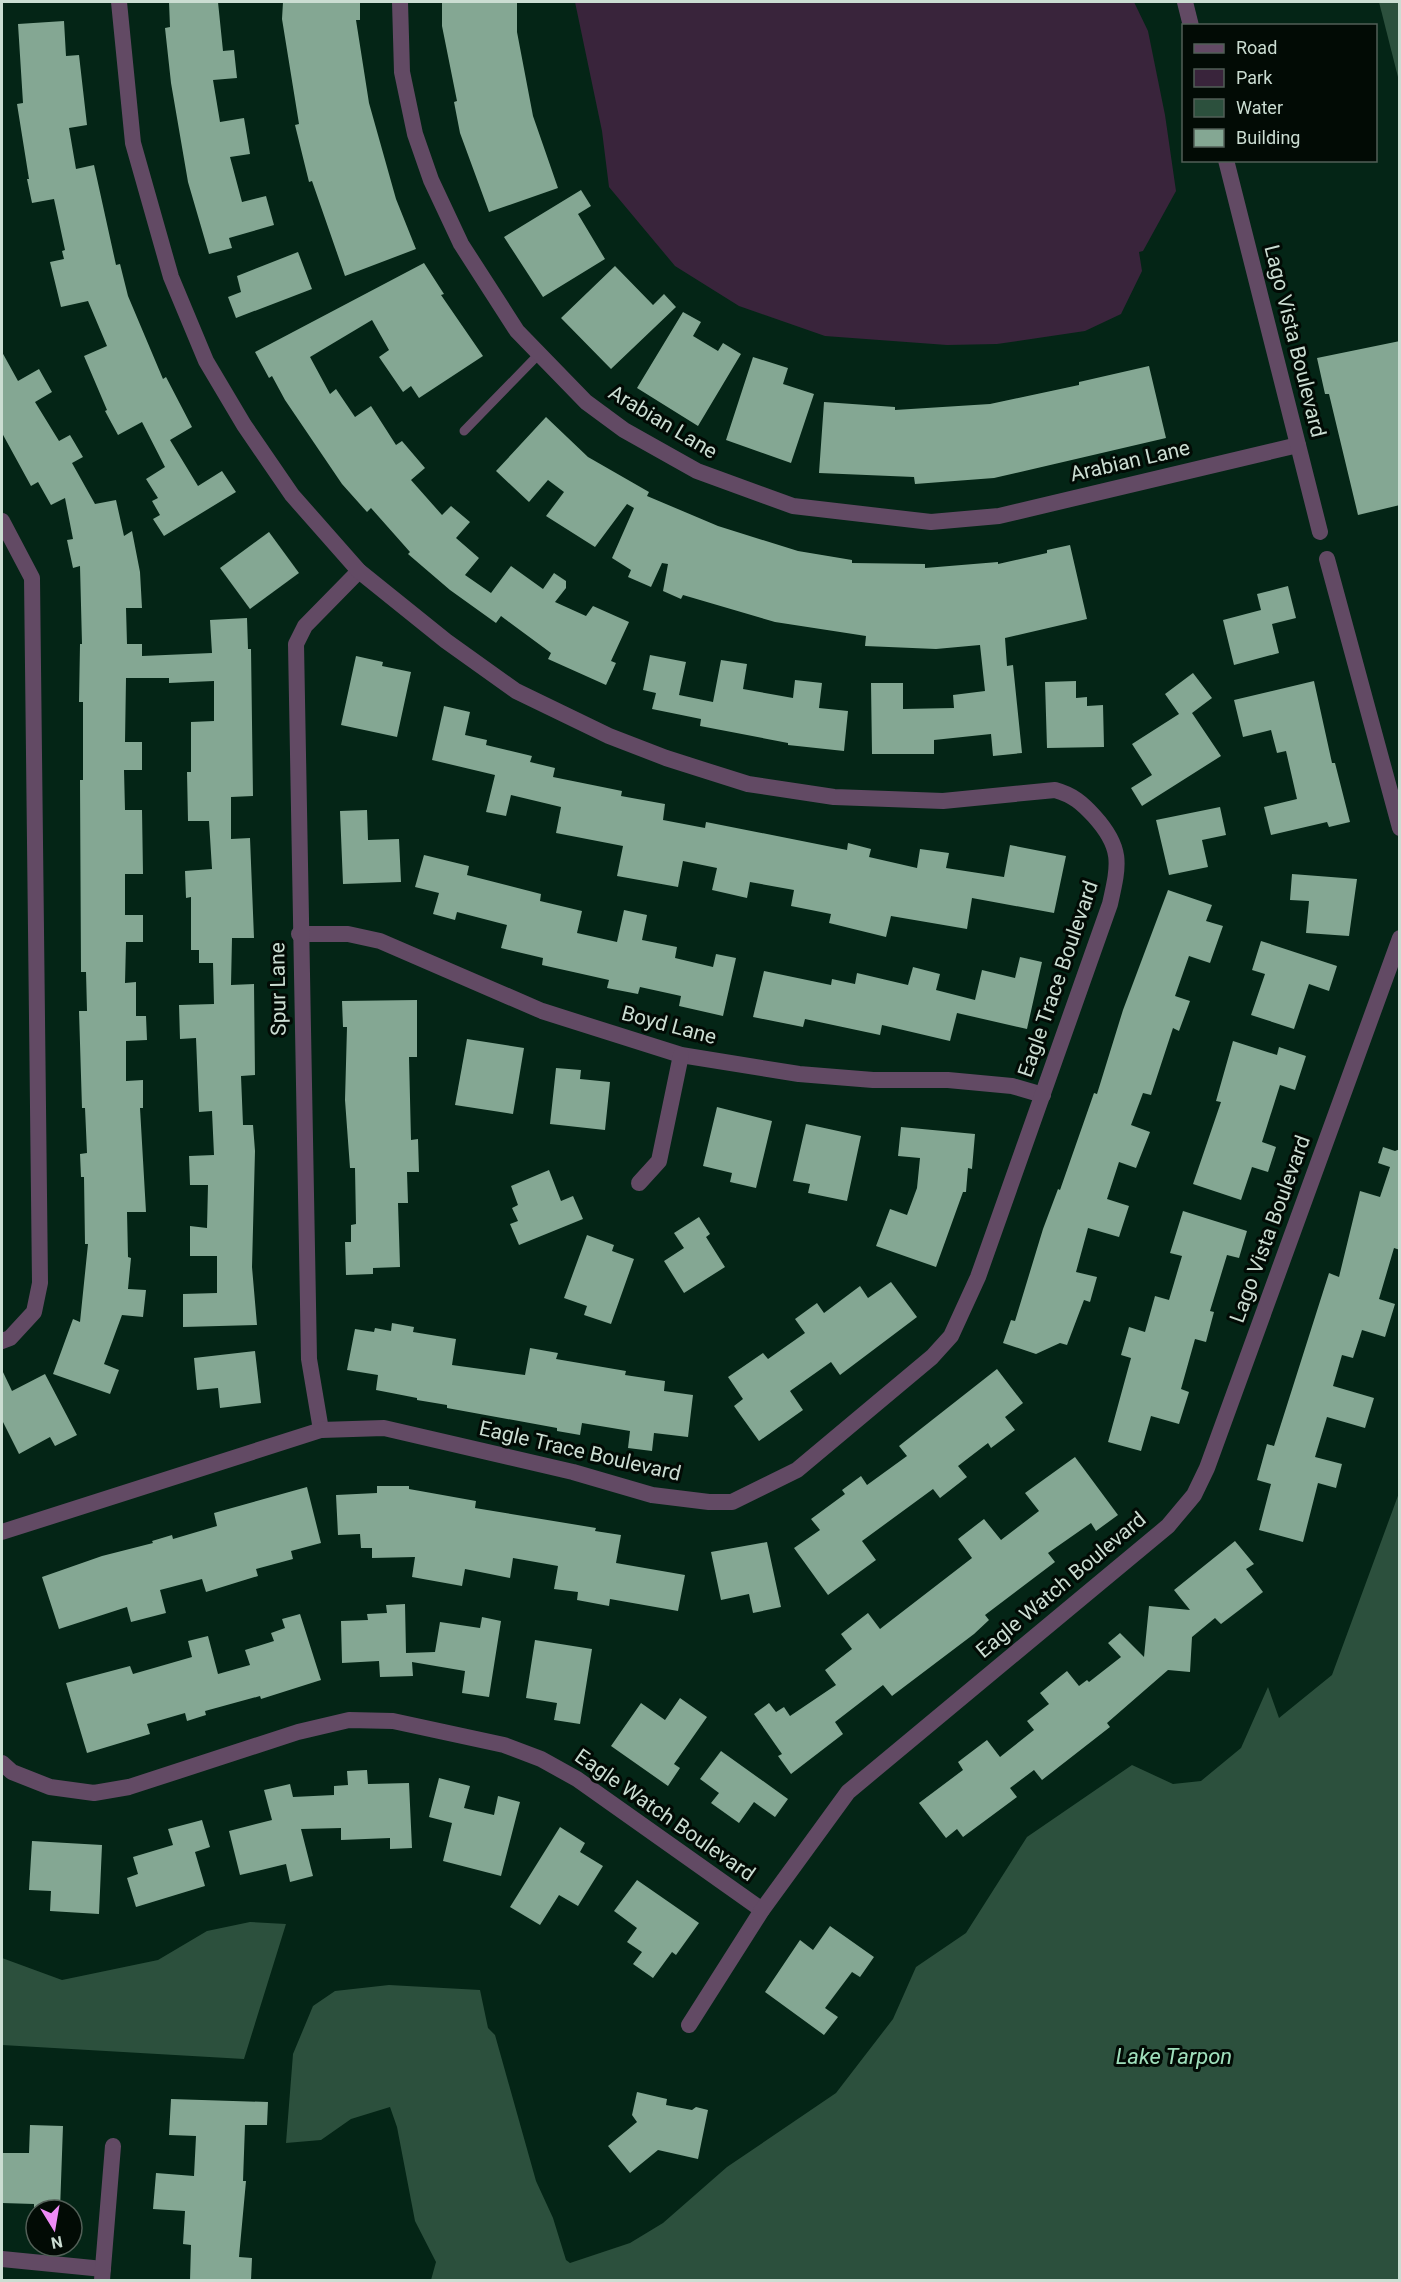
<svg xmlns="http://www.w3.org/2000/svg" width="1401" height="2282" font-family="Roboto,sans-serif">
<style>
.green{fill:#39243b}
.water{fill:#2c503d}
.building{fill:#84a793}
.lines{fill:none;stroke-linecap:round;stroke-linejoin:round}
.service{stroke:#624a64;stroke-width:9}
.minor{stroke:#624a64;stroke-width:16}
.labels{text-anchor:middle;stroke-width:6;stroke-linejoin:round;paint-order:stroke}
.street-label{font-size:21px;fill:#cbddd2;stroke:#020b05}
.water-label{font-size:22px;font-style:italic;fill:#a0e0bc;stroke:#020b05}
</style>
<rect width="100%" height="100%" fill="#042516"/>
<!-- green -->
<polygon class="green" points="575,2 1134,2 1148,31 1165,115 1176,191 1143,251 1139,252 1142,271 1121,314 1085,331 997,344 947,345 825,336 739,306 675,266 609,187 602,131"/>
<!-- water -->
<g class="water">
<polygon points="1379,2 1399,2 1399,81"/>
<polygon points="1399,1493 1399,2280 431,2280 436,2262 415,2221 397,2127 390,2107 351,2119 321,2140 286,2143 293,2054 313,2006 335,1991 389,1985 480,1990 488,2028 495,2035 536,2181 553,2218 566,2260 570,2263 630,2243 663,2223 727,2167 836,2093 893,2019 916,1967 966,1933 1027,1837 1132,1765 1173,1784 1201,1781 1241,1748 1268,1687 1279,1718 1332,1675"/>
<polygon points="250,1922 286,1924 244,2059 2,2045 2,1958 62,1980 158,1960 207,1931"/>
</g>
<!-- building -->
<g class="building">
<polygon points="169,2 218,2 223,51 234,50 237,78 213,80 220,122 244,118 250,154 230,157 242,202 266,196 274,225 229,238 232,248 209,254 188,182 171,83 165,28 170,27"/>
<polygon points="283,2 360,2 360,20 356,20 369,103 396,199 416,249 345,276 312,181 309,182 295,125 299,124 282,19"/>
<polygon points="442,2 517,2 517,32 533,116 558,188 489,212 460,133 454,102 457,101 442,26"/>
<polygon points="64,21 66,56 79,55 87,125 69,128 76,169 94,165 116,265 120,264 128,296 163,379 166,377 192,427 170,440 198,486 222,471 236,492 164,536 153,519 160,515 152,501 158,498 146,479 165,467 142,422 118,435 105,411 107,410 84,356 107,346 88,301 61,307 50,262 64,259 62,251 65,250 54,199 32,203 27,179 29,179 17,104 23,103 18,24"/>
<polygon points="581,190 591,206 578,214 605,259 543,297 504,237"/>
<polygon points="298,252 312,289 236,318 228,297 241,292 237,276"/>
<polygon points="424,263 444,294 441,295 483,356 419,398 411,386 403,392 379,357 389,350 372,320 310,357 330,394 336,389 355,417 371,406 396,445 402,441 425,468 411,480 442,515 451,506 470,522 456,538 479,558 465,575 491,593 511,566 543,589 554,573 566,581 566,588 555,602 586,616 593,606 629,622 611,661 616,663 606,685 548,659 551,653 501,616 496,623 450,590 408,554 410,552 371,508 367,512 342,484 285,400 272,376 269,378 255,352"/>
<polygon points="615,266 653,305 664,294 676,307 611,369 561,318"/>
<polygon points="683,312 701,322 693,336 718,351 723,343 741,354 698,426 637,388"/>
<polygon points="1400,341 1400,505 1358,515 1329,394 1325,394 1317,358"/>
<polygon points="2,352 18,381 39,369 52,392 35,402 59,441 70,435 83,457 72,463 95,504 116,500 124,536 132,531 140,572 142,608 126,608 127,644 142,644 142,656 212,653 210,620 247,618 248,649 251,649 253,796 231,797 231,839 250,838 254,938 232,938 231,985 254,984 255,1075 241,1076 243,1125 253,1125 255,1151 252,1267 257,1325 183,1327 183,1294 217,1293 217,1256 190,1256 190,1226 207,1228 208,1185 190,1185 189,1156 214,1155 212,1111 199,1112 196,1038 180,1039 179,1005 214,1004 213,963 199,963 199,950 191,950 191,897 186,898 185,871 212,869 209,821 188,821 187,772 191,772 191,722 214,721 214,681 169,683 169,678 126,678 125,742 142,742 142,770 124,770 125,810 142,810 143,874 125,874 125,915 143,915 143,942 126,942 125,983 136,982 136,1016 146,1016 147,1040 126,1041 126,1081 143,1080 143,1108 140,1108 146,1212 127,1212 128,1257 131,1258 128,1289 146,1290 143,1317 122,1315 104,1364 119,1370 110,1394 53,1374 73,1319 80,1322 88,1244 85,1244 84,1177 81,1177 80,1154 87,1153 85,1108 82,1108 79,1011 87,1011 86,972 81,972 80,780 83,780 83,702 79,702 80,644 82,644 80,566 73,568 67,540 73,539 65,498 51,505 38,482 31,486 2,433"/>
<polygon points="753,357 788,368 783,384 814,394 791,463 726,440"/>
<polygon points="1149,366 1166,438 994,478 915,484 914,477 819,473 824,402 895,407 895,410 990,404 1079,385 1079,382"/>
<polygon points="546,417 588,457 649,492 647,496 718,526 798,551 852,560 852,563 925,564 925,568 998,562 998,564 1047,553 1047,550 1070,545 1087,619 1005,638 1007,666 1013,665 1022,753 993,756 991,734 934,740 934,754 872,754 871,683 903,683 903,709 954,708 953,695 985,691 980,645 936,649 865,646 866,636 775,622 683,595 681,599 663,591 668,564 662,563 651,587 628,577 631,570 612,558 634,508 627,504 595,547 546,516 564,492 548,480 529,502 496,471"/>
<polygon points="269,532 299,573 250,609 220,568"/>
<polygon points="1288,586 1296,618 1272,624 1279,653 1234,665 1223,620 1261,610 1257,594"/>
<polygon points="650,655 686,662 679,695 713,702 721,660 747,664 743,689 793,698 795,680 822,683 819,708 848,711 844,751 788,745 788,743 700,726 701,719 652,709 656,693 643,690"/>
<polygon points="356,656 383,662 382,666 411,672 397,737 341,725"/>
<polygon points="1193,673 1212,698 1192,713 1221,756 1142,806 1131,788 1152,775 1132,744 1179,714 1165,694"/>
<polygon points="1076,681 1076,698 1087,697 1087,706 1103,705 1104,747 1047,748 1045,682"/>
<polygon points="1314,681 1332,763 1335,763 1350,822 1329,827 1327,822 1271,835 1264,807 1297,799 1286,751 1277,753 1271,730 1243,737 1234,700"/>
<polygon points="444,706 470,712 465,735 487,740 486,745 532,756 530,762 555,768 553,777 622,791 621,796 665,804 663,820 705,828 706,822 847,850 848,843 871,849 869,857 917,868 920,849 949,853 946,868 1004,877 1010,845 1066,856 1054,913 972,898 967,929 891,916 886,937 829,923 831,914 791,906 794,890 750,882 747,898 712,890 717,868 683,861 678,887 617,876 623,846 556,833 561,807 511,795 506,816 486,812 495,775 432,760"/>
<polygon points="1220,807 1226,835 1202,840 1208,867 1169,875 1156,820"/>
<polygon points="367,810 368,840 399,839 401,882 343,884 340,811"/>
<polygon points="424,855 469,866 467,875 541,894 540,901 582,911 577,933 617,942 624,910 647,915 642,940 677,947 675,958 713,967 716,954 736,958 723,1016 679,1006 681,996 640,987 638,994 607,988 609,980 542,965 543,958 501,948 507,925 457,912 455,920 433,914 439,893 415,887"/>
<polygon points="1292,874 1357,879 1349,936 1306,933 1309,901 1290,900"/>
<polygon points="1168,890 1212,905 1206,921 1223,926 1210,963 1189,956 1175,996 1190,1001 1179,1031 1173,1028 1151,1095 1143,1093 1131,1125 1150,1132 1136,1168 1119,1162 1107,1199 1129,1206 1119,1237 1088,1228 1076,1272 1097,1277 1090,1302 1084,1300 1067,1345 1060,1343 1036,1354 1003,1343 1011,1320 1015,1321 1043,1229 1058,1189 1060,1190 1094,1093 1097,1094 1123,1010"/>
<polygon points="1261,941 1337,966 1329,991 1309,984 1294,1029 1251,1015 1265,974 1252,970"/>
<polygon points="1020,957 1042,962 1027,1029 957,1013 950,1041 882,1025 880,1035 805,1019 803,1027 753,1017 764,971 831,985 832,979 855,984 857,973 908,985 913,967 940,974 936,990 975,1000 982,970 1015,978"/>
<polygon points="417,1000 417,1057 409,1057 411,1140 418,1139 419,1172 407,1172 408,1203 398,1203 400,1267 373,1268 373,1274 346,1275 345,1242 351,1242 351,1225 356,1224 355,1168 350,1168 345,1100 347,1027 343,1027 342,1001"/>
<polygon points="467,1039 524,1048 513,1114 455,1105"/>
<polygon points="1233,1041 1277,1055 1279,1047 1306,1056 1295,1090 1280,1085 1262,1142 1276,1147 1268,1172 1252,1167 1241,1200 1193,1184 1221,1102 1216,1101"/>
<polygon points="556,1068 581,1070 580,1079 610,1082 605,1130 550,1124"/>
<polygon points="717,1107 772,1121 756,1188 730,1182 732,1173 703,1166"/>
<polygon points="806,1124 861,1136 847,1201 808,1193 810,1184 793,1181"/>
<polygon points="901,1127 975,1134 972,1169 968,1168 966,1192 963,1192 936,1267 876,1246 890,1209 907,1215 917,1188 920,1158 898,1156"/>
<polygon points="1383,1147 1395,1151 1400,1149 1400,1250 1394,1248 1379,1299 1395,1304 1385,1337 1362,1330 1353,1358 1342,1355 1333,1386 1374,1398 1365,1428 1327,1417 1315,1457 1342,1464 1336,1488 1318,1483 1303,1542 1259,1530 1271,1484 1257,1480 1267,1444 1274,1446 1329,1273 1339,1277 1360,1191 1380,1197 1390,1167 1378,1163"/>
<polygon points="549,1170 561,1201 573,1196 583,1219 519,1245 510,1224 518,1221 512,1208 518,1205 511,1186"/>
<polygon points="1183,1211 1247,1231 1239,1258 1227,1255 1210,1311 1214,1312 1206,1342 1195,1339 1181,1389 1189,1392 1179,1424 1151,1416 1141,1451 1108,1442 1131,1358 1121,1355 1129,1327 1145,1332 1155,1296 1169,1300 1182,1256 1170,1253"/>
<polygon points="699,1217 710,1234 706,1237 725,1267 684,1293 664,1261 684,1248 674,1233"/>
<polygon points="587,1235 614,1245 612,1251 634,1259 611,1324 584,1315 587,1306 564,1298"/>
<polygon points="891,1282 917,1317 840,1375 831,1362 790,1391 803,1410 759,1441 734,1406 743,1399 728,1377 763,1353 768,1359 805,1333 795,1319 817,1303 824,1313 860,1286 868,1298"/>
<polygon points="392,1323 414,1327 413,1332 456,1339 452,1365 525,1375 530,1348 558,1353 556,1359 626,1371 625,1375 665,1381 664,1391 693,1395 688,1437 654,1433 652,1451 628,1448 630,1431 582,1423 580,1435 557,1431 557,1428 447,1408 447,1405 417,1400 417,1398 376,1390 378,1375 347,1370 355,1329 374,1332 375,1328 391,1331"/>
<polygon points="255,1351 261,1403 220,1408 218,1388 197,1390 194,1358"/>
<polygon points="997,1369 1023,1403 1005,1417 1015,1430 991,1448 988,1443 958,1466 967,1477 940,1498 933,1489 862,1541 876,1560 828,1595 794,1548 820,1530 811,1519 845,1494 842,1490 861,1476 867,1485 907,1456 899,1446"/>
<polygon points="2,1370 12,1391 45,1374 77,1435 55,1446 50,1437 19,1454 2,1420"/>
<polygon points="1075,1457 1118,1515 1096,1531 1091,1523 1048,1553 1055,1562 985,1615 989,1620 974,1634 892,1696 883,1685 835,1722 843,1734 791,1774 778,1756 782,1754 754,1714 769,1703 776,1712 784,1707 790,1716 836,1685 825,1670 852,1649 841,1634 868,1613 880,1629 972,1558 958,1539 984,1519 1001,1540 1039,1511 1025,1493"/>
<polygon points="377,1486 409,1486 409,1489 476,1501 475,1508 596,1528 595,1531 621,1535 616,1563 685,1575 678,1611 610,1599 609,1606 577,1600 578,1592 554,1589 558,1566 513,1558 510,1578 465,1569 462,1586 412,1577 415,1557 372,1558 372,1548 361,1548 360,1534 338,1535 336,1495 377,1493"/>
<polygon points="307,1487 321,1543 291,1551 293,1559 256,1569 258,1576 206,1592 202,1579 160,1590 166,1613 131,1622 127,1607 59,1629 42,1577 102,1556 153,1543 152,1541 172,1535 173,1539 217,1526 214,1513"/>
<polygon points="1235,1541 1254,1564 1246,1569 1263,1592 1221,1624 1215,1618 1192,1637 1190,1672 1168,1670 1107,1723 1110,1727 1042,1780 1034,1770 1010,1788 1017,1797 963,1837 957,1829 946,1838 919,1803 963,1770 958,1762 987,1740 1000,1757 1034,1730 1027,1721 1049,1704 1040,1693 1067,1671 1079,1686 1087,1680 1089,1682 1121,1657 1108,1643 1120,1633 1144,1657 1149,1606 1190,1610 1174,1590"/>
<polygon points="767,1542 781,1607 753,1613 749,1594 721,1600 711,1552"/>
<polygon points="405,1604 406,1653 435,1652 440,1622 480,1628 482,1617 501,1621 489,1697 462,1693 465,1671 412,1662 413,1676 380,1677 379,1661 342,1663 341,1621 368,1620 367,1614 387,1613 386,1605"/>
<polygon points="300,1614 321,1680 261,1699 260,1696 205,1711 206,1715 187,1721 185,1713 147,1724 150,1734 87,1753 66,1683 130,1666 133,1674 192,1657 188,1641 208,1636 218,1674 250,1665 245,1650 274,1641 271,1633 285,1628 282,1619"/>
<polygon points="535,1640 592,1649 580,1724 554,1720 557,1703 526,1698"/>
<polygon points="680,1698 707,1717 674,1764 680,1768 668,1786 611,1746 641,1703 665,1720"/>
<polygon points="721,1751 788,1799 775,1817 754,1802 739,1823 711,1803 719,1793 700,1779"/>
<polygon points="367,1770 368,1784 409,1783 412,1848 390,1849 390,1838 341,1840 341,1828 301,1829 313,1876 290,1882 286,1864 240,1875 229,1831 272,1820 264,1790 290,1784 293,1797 334,1795 334,1786 348,1785 347,1771"/>
<polygon points="439,1778 470,1786 464,1808 494,1815 498,1796 520,1802 501,1876 443,1861 452,1823 429,1817"/>
<polygon points="202,1820 210,1847 195,1852 205,1886 136,1907 127,1878 138,1874 133,1857 173,1845 168,1829"/>
<polygon points="560,1827 585,1843 580,1852 603,1866 578,1906 559,1895 540,1925 510,1907"/>
<polygon points="32,1841 102,1845 99,1914 50,1911 51,1891 29,1890"/>
<polygon points="637,1880 699,1923 676,1955 672,1952 653,1978 633,1964 642,1952 627,1942 637,1928 614,1911"/>
<polygon points="830,1926 874,1957 860,1977 852,1972 825,2008 838,2017 824,2035 765,1992 800,1940 813,1950"/>
<polygon points="637,2092 667,2099 666,2105 692,2110 696,2107 708,2110 698,2159 658,2150 630,2173 608,2146 637,2122 632,2115"/>
<polygon points="171,2099 268,2102 267,2125 245,2125 243,2181 246,2181 239,2257 252,2258 251,2280 190,2280 191,2245 183,2244 185,2211 153,2209 156,2173 194,2176 196,2136 169,2135"/>
<polygon points="30,2125 63,2126 60,2210 34,2210 34,2204 2,2203 2,2153 29,2153"/>
</g>
<g class="lines">
<!-- service -->
<polyline class="service" points="464,431 539,354"/>
<!-- minor -->
<g class="minor">
<polyline points="400,2 402,72 415,134 431,180 461,244 517,331 586,402 624,430 697,471 793,506 931,522 999,516 1298,445"/>
<polyline points="1185,2 1191,26"/>
<polyline points="1226,160 1320,532"/>
<polyline points="2,521 32,578 40,1283 34,1312 10,1338 2,1341"/>
<polyline points="1327,559 1400,828"/>
<polyline points="299,934 348,934 380,941 542,1011 681,1055 799,1074 873,1080 948,1080 1012,1086 1043,1095"/>
<polyline points="639,1183 659,1161 681,1055"/>
<polyline points="321,1430 309,1359 296,644 305,626 359,571"/>
<path d="M2,1532L321,1430L384,1428L573,1472L652,1495L709,1502H732L797,1470L932,1357L951,1336L978,1277L1110,904C1119,864 1123,848 1094,816C1082,803 1073,795 1055,790L943,801L834,797L748,784L666,758L609,736L516,691L446,641L359,571L292,495L244,425L206,361L171,277L133,143L119,2"/>
<polyline points="2,1763 12,1772 50,1787 94,1793 129,1787 298,1732 349,1720 393,1721 504,1745 541,1759 577,1779 762,1910"/>
<polyline points="689,2025 762,1910 848,1792 1168,1526 1194,1495 1207,1468 1400,938"/>
<polyline points="2,2259 103,2269"/>
<polyline points="102,2280 113,2146"/>
</g>
</g>
<g class="labels">
<!-- street labels -->
<g class="street-label">
<text transform="translate(1295 341) rotate(76)" y="7">Lago Vista Boulevard</text>
<text transform="translate(663 422) rotate(31)" y="7">Arabian Lane</text>
<text transform="translate(1130 461) rotate(-13)" y="7">Arabian Lane</text>
<text transform="translate(1058 979) rotate(-71)" y="7">Eagle Trace Boulevard</text>
<text transform="translate(278 989) rotate(-91)" y="7">Spur Lane</text>
<text transform="translate(669 1025) rotate(15)" y="7">Boyd Lane</text>
<text transform="translate(1270 1229) rotate(-70)" y="7">Lago Vista Boulevard</text>
<text transform="translate(580 1451) rotate(13)" y="7">Eagle Trace Boulevard</text>
<text transform="translate(1061 1585) rotate(-40)" y="7">Eagle Watch Boulevard</text>
<text transform="translate(665 1815) rotate(35)" y="7">Eagle Watch Boulevard</text>
</g>
<!-- water labels -->
<g class="water-label">
<text x="1174" y="2064">Lake Tarpon</text>
</g>
</g>
<!-- border -->
<rect width="1401" height="2282" fill="none" stroke="#cbddd2" stroke-width="6"/>
<!-- legend -->
<rect x="1182" y="24" width="195" height="138" fill="#020b05" stroke="#525f57" stroke-width="1.5"/>
<rect x="1194" y="44" width="30" height="9" fill="#624a64" stroke="#525f57" stroke-width="1.5"/>
<text x="1236" y="54" font-size="18" fill="#cbddd2">Road</text>
<rect x="1194" y="69" width="30" height="18" fill="#39243b" stroke="#525f57" stroke-width="1.5"/>
<text x="1236" y="84" font-size="18" fill="#cbddd2">Park</text>
<rect x="1194" y="99" width="30" height="18" fill="#2c503d" stroke="#525f57" stroke-width="1.5"/>
<text x="1236" y="114" font-size="18" fill="#cbddd2">Water</text>
<rect x="1194" y="129" width="30" height="18" fill="#84a793" stroke="#525f57" stroke-width="1.5"/>
<text x="1236" y="144" font-size="18" fill="#cbddd2">Building</text>
<!-- north arrow -->
<g transform="translate(54 2228) rotate(169)"><circle r="28" fill="#020b05" stroke="#525f57" stroke-width="1.5"/>
<path d="M0-4.5L10 22L0 15L-10 22Z" fill="#ef8bf7"/>
<text y="-9" font-size="16" font-weight="bold" text-anchor="middle" fill="#cbddd2">N</text>
</g>
</svg>
